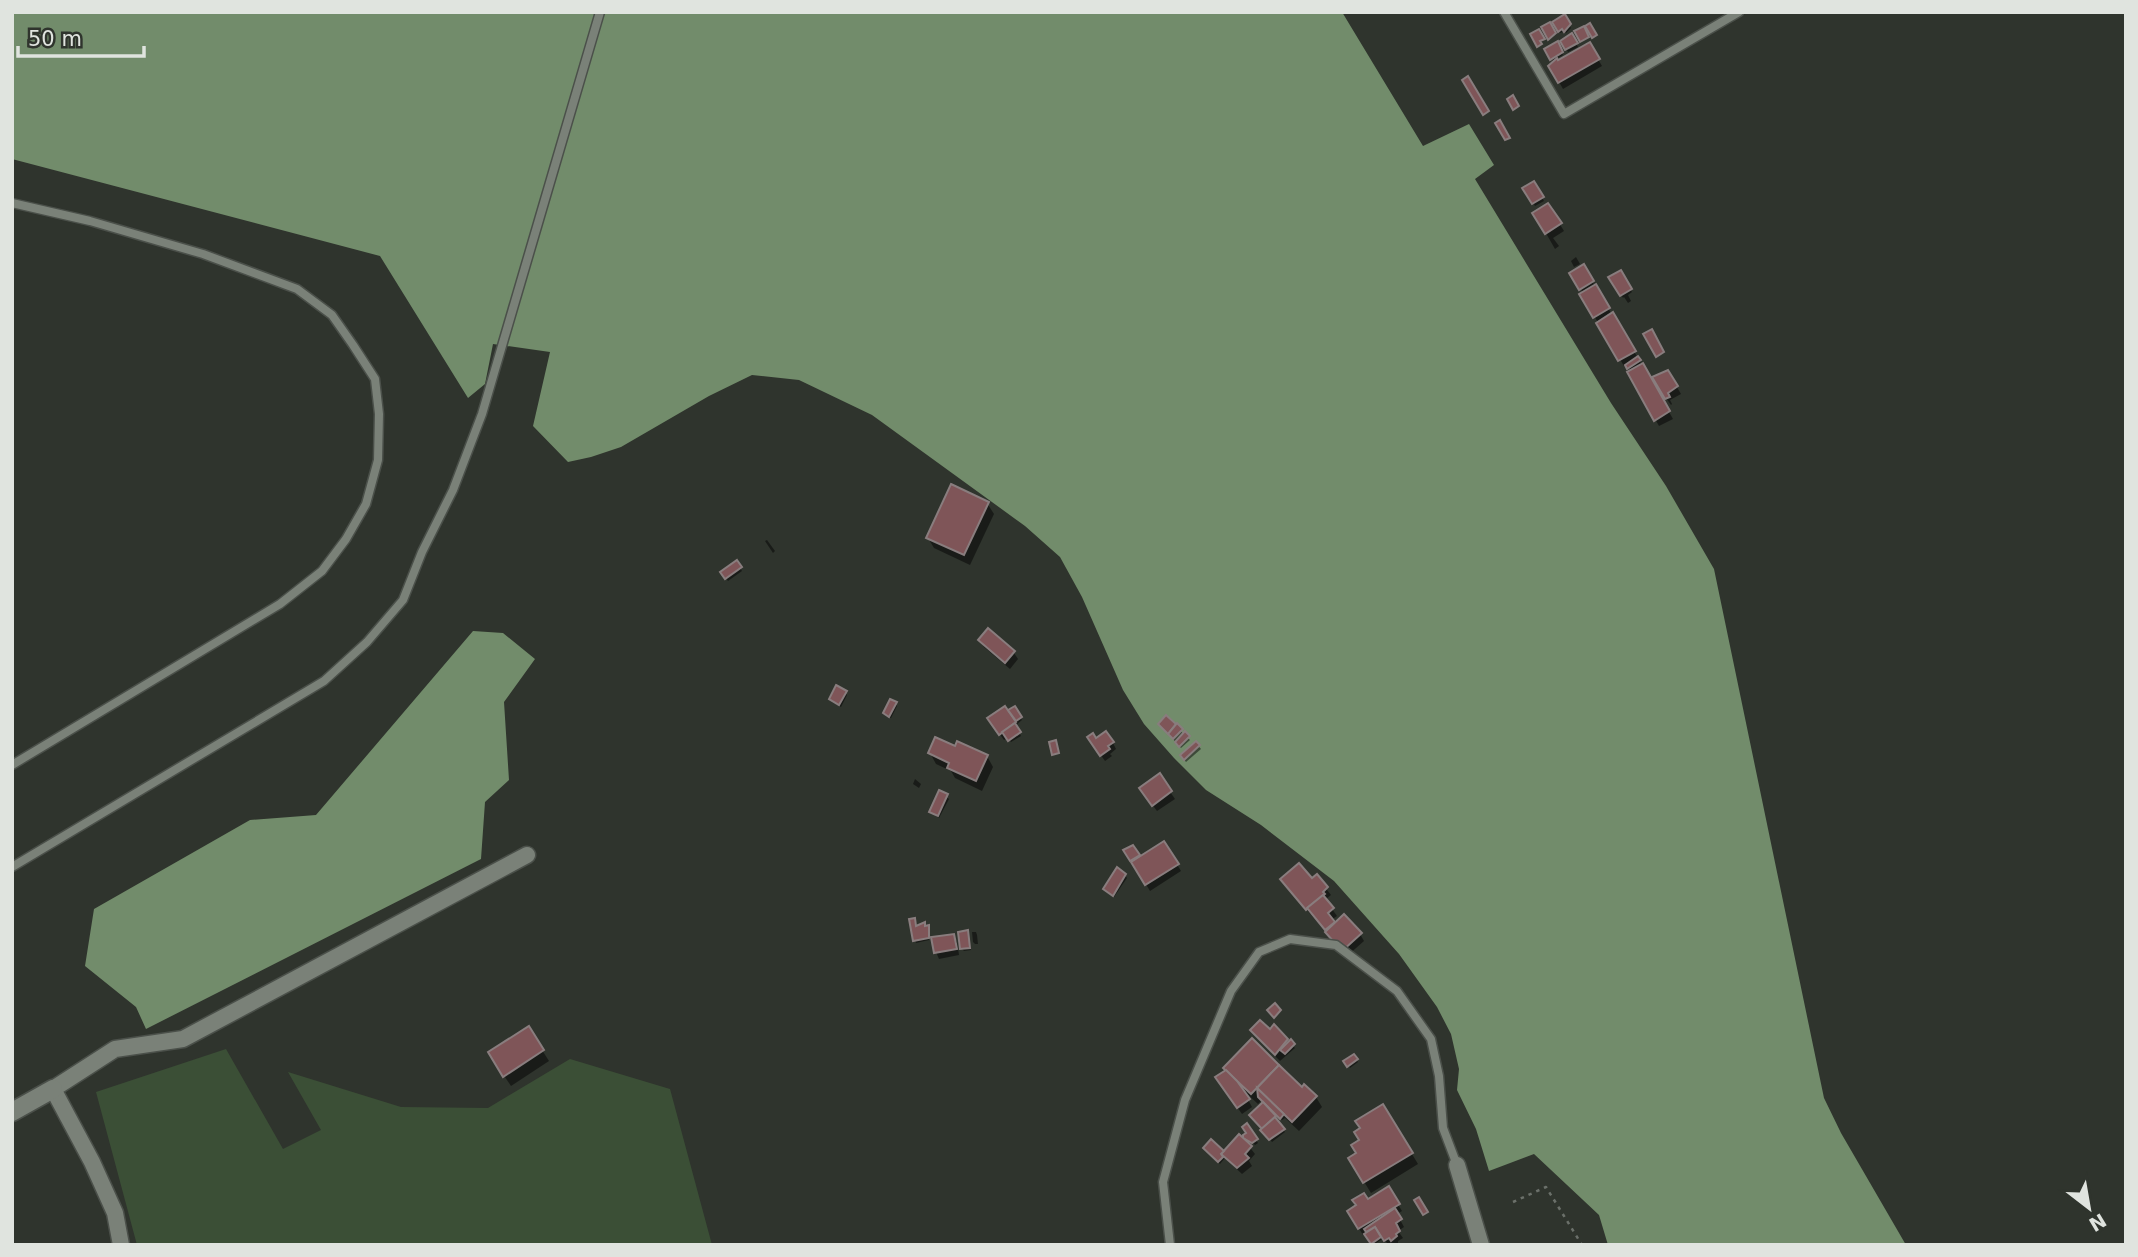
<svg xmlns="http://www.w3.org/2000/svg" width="2138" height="1257" font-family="'DejaVu Sans',sans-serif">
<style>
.green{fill:#3b4f36}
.water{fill:#728c6b}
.shadow{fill:#0007}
.building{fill:#7f5558;stroke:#897d7e;stroke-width:2}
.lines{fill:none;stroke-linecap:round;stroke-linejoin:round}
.service-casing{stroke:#4b504a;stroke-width:11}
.minor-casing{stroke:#4b504a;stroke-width:19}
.tertiary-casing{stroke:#4b504a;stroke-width:21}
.path{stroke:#6b706a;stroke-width:2.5;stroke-dasharray:3.5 5;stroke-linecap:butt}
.service{stroke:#7a8178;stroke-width:8}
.minor{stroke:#7a8178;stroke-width:16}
.tertiary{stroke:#7a8178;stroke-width:18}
</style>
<rect width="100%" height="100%" fill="#2f342d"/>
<!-- green -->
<polygon class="green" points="226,1049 283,1149 321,1130 288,1072 401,1107 488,1108 570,1059 670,1089 712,1245 137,1245 96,1092"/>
<!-- water -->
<g class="water">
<polygon points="12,12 1342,12 1423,146 1469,124 1494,165 1475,179 1611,403 1666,486 1714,569 1824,1098 1841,1133 1906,1245 1608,1245 1599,1215 1534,1154 1489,1171 1476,1129 1457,1090 1459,1069 1451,1034 1437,1007 1399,954 1334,881 1261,825 1206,790 1174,758 1144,724 1123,690 1082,597 1060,557 1025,526 872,415 799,380 752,375 709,396 621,447 591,457 568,462 533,426 550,352 493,344 485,384 468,398 380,256 12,159"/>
<polygon points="473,631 503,633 535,659 504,702 509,780 485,802 481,859 146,1029 136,1007 85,966 94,909 250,820 316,815"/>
</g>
<!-- shadow -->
<g class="shadow">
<polygon points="1564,17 1571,28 1566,33 1565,31 1560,33 1554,23"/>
<polygon points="1572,36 1578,47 1568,52 1562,41"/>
<polygon points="1557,43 1563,55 1556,59 1558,63 1589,44 1602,66 1563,89 1550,66 1554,63 1546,49"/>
<polygon points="1534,183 1544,201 1535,206 1525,189"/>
<polygon points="1548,205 1564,231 1553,238 1559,246 1555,249 1535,214"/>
<polygon points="1576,257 1580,264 1574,267 1571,261"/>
<polygon points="1583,266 1651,380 1668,372 1681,394 1670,400 1672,404 1671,405 1656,384 1654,385 1673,419 1659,426 1629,373 1631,372 1627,365 1624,366 1581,294 1583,293 1572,273"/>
<polygon points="1620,272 1632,292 1628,295 1631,301 1628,303 1624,297 1623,298 1611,277"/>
<polygon points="987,503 994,514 970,565 934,548 928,538"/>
<polygon points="767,540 775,551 773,553 765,541"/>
<polygon points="737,562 742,571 728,581 722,573"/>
<polygon points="988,630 1014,653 1018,659 1010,669 984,647 980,640"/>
<polygon points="845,692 847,695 841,707 832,702 831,699"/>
<polygon points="896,703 897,706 891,718 886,716 885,713"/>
<polygon points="1014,708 1022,720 1016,725 1021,736 1011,742 1008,738 1004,740 993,725 1015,718"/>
<polygon points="1166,717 1190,740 1181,748 1161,726"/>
<polygon points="1096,740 1113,743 1116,749 1110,754 1112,756 1105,761 1093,744"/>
<polygon points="1196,743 1201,749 1186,762 1183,758"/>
<polygon points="956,748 987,756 993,767 982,791 955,778 951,771 936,764 930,753"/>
<polygon points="1159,776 1175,799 1157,811 1145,795"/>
<polygon points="915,779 921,784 919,788 913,784"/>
<polygon points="940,792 949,799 939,818 931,812"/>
<polygon points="1164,843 1181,871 1150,891 1126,851 1133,847 1140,858"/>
<polygon points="1125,875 1127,878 1114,897 1106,892 1105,890"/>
<polygon points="1317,877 1331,895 1326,899 1327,902 1337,916 1331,920 1335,925 1360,934 1364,941 1347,956 1286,886 1312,881"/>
<polygon points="928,927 929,940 916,943 915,940 916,928"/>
<polygon points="967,932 971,950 964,951 962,949"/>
<polygon points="972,932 976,932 977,935 978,944 975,944 973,942"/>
<polygon points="953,935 957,942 959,955 939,959 936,952"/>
<polygon points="528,1028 549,1061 511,1086 496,1064"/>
<polygon points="1252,1030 1270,1032 1287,1040 1295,1048 1280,1061 1256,1037"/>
<polygon points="1252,1041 1302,1089 1316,1097 1322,1107 1299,1131 1285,1118 1282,1120 1271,1109 1278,1123 1285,1132 1272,1142 1251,1115 1265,1103 1262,1100 1258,1104 1243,1090 1252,1107 1242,1114 1221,1084 1227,1071"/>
<polygon points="1354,1056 1358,1062 1350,1068 1346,1062"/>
<polygon points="1383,1106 1418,1164 1371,1193 1350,1159 1358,1154 1361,1141"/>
<polygon points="1247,1125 1258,1143 1255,1145 1253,1143 1248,1145 1255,1154 1249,1161 1252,1166 1242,1174 1225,1158 1220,1164 1207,1151 1224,1153 1245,1142 1245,1136 1248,1134"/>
<polygon points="1388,1188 1402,1211 1397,1214 1404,1227 1398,1231 1403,1238 1398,1241 1398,1245 1388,1245 1384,1238 1373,1245 1366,1233 1363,1235 1349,1212"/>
</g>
<!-- building -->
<g class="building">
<polygon points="1565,14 1571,24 1564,32 1562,29 1558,32 1552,22"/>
<polygon points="1550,22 1556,33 1548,40 1541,27"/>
<polygon points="1590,23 1597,35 1592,38 1585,26"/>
<polygon points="1584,26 1589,37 1580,42 1574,31"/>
<polygon points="1539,29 1545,39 1540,41 1542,44 1537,47 1530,34"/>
<polygon points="1572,33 1578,43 1565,50 1560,41"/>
<polygon points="1558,41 1563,52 1550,60 1544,49"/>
<polygon points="1590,42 1600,59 1558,83 1548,66 1557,58 1558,60"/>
<polygon points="1468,76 1489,111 1483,115 1462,80"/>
<polygon points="1513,95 1519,106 1513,110 1507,99"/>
<polygon points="1500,120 1510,138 1505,140 1495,123"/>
<polygon points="1534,181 1544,197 1532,204 1522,188"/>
<polygon points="1548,203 1562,223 1545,234 1532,213"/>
<polygon points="1584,264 1594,281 1579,290 1569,273"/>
<polygon points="1621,270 1632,289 1620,296 1608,277"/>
<polygon points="1596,284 1610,308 1593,318 1579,294"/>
<polygon points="1613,312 1636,351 1618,361 1596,323"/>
<polygon points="1652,329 1664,352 1656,357 1643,334"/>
<polygon points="1638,356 1641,360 1627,369 1625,365"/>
<polygon points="1643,363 1670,411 1654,421 1627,372"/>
<polygon points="1668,370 1678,386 1668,393 1670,397 1665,399 1652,377"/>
<polygon points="951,484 989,502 964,555 926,538"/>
<polygon points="737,560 742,567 725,579 720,572"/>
<polygon points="988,628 1015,651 1005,663 978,640"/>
<polygon points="836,685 847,691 839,705 829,699"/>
<polygon points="890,699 897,702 889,717 883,713"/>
<polygon points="1005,706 1016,722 999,735 987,718"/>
<polygon points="1015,706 1022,717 1016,721 1008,710"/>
<polygon points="1166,715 1176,724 1168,734 1158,724"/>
<polygon points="1015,723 1021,732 1008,741 1002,732"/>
<polygon points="1177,723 1183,729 1173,739 1168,734"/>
<polygon points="1106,731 1114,742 1108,746 1110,749 1100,756 1087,737 1093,733 1096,738"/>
<polygon points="1185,731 1190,736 1179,747 1175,742"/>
<polygon points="935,737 955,746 957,741 988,755 976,781 947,768 949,763 928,753"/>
<polygon points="1056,740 1059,753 1052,755 1049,742"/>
<polygon points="1196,741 1200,745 1184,760 1180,755"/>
<polygon points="1160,773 1172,791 1152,806 1139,788"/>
<polygon points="939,790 948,794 938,816 929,812"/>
<polygon points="1164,841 1179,864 1145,885 1131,862"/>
<polygon points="1133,845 1140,855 1130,861 1123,850"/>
<polygon points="1299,863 1312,878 1317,874 1328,887 1323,892 1325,894 1306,910 1280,879"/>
<polygon points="1117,867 1126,874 1113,896 1103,889"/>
<polygon points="1323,895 1334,908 1328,913 1335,922 1325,930 1307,908"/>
<polygon points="1344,914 1362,933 1342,951 1325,932"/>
<polygon points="915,918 916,926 925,922 925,926 929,925 929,938 913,941 909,919"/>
<polygon points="968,930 970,948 960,949 958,932"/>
<polygon points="954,934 957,949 934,953 931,937"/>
<polygon points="1275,1003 1281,1010 1274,1018 1267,1010"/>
<polygon points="1260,1020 1270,1029 1274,1024 1288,1039 1275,1055 1250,1030"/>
<polygon points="529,1026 544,1050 503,1077 488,1052"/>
<polygon points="1252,1038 1279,1065 1251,1094 1223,1068"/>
<polygon points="1291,1039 1295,1044 1285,1054 1280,1050"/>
<polygon points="1354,1054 1358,1059 1347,1067 1343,1061"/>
<polygon points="1279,1065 1302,1087 1304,1084 1317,1096 1292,1122 1257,1088"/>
<polygon points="1226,1070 1237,1081 1250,1099 1237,1108 1215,1077"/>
<polygon points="1257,1088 1284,1114 1280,1119 1258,1097"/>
<polygon points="1263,1102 1276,1116 1262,1129 1249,1115"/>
<polygon points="1383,1104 1413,1153 1363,1183 1348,1158 1356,1153 1351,1145 1359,1140 1354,1132 1360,1128 1355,1121"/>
<polygon points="1275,1117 1285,1129 1269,1140 1260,1130"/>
<polygon points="1247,1123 1258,1139 1252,1143 1243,1138 1243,1135 1246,1133 1242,1127"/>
<polygon points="1239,1134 1252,1146 1245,1154 1249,1158 1237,1168 1221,1154"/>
<polygon points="1211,1139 1224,1151 1221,1154 1223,1157 1218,1162 1203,1148"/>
<polygon points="1389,1186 1400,1204 1358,1229 1347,1211 1356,1205 1352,1200 1364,1193 1368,1199"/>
<polygon points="1419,1197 1428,1212 1423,1215 1414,1200"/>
<polygon points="1395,1208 1402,1219 1396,1223 1400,1231 1396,1234 1397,1236 1391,1241 1389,1238 1384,1241 1375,1227 1366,1232 1364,1229"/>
<polygon points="1375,1227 1381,1237 1371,1244 1364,1234"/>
</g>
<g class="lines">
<!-- service casing -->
<g class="service-casing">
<g id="service">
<polyline points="1504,12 1564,114 1739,12"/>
<polyline points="12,203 90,221 203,254 297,289 332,315 353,345 375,379 379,414 378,460 366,504 346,539 322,571 280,604 12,765"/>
<polyline points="12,867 324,681 367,642 403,600 422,552 453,490 482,414 600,12"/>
<polyline points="1170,1245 1163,1182 1185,1100 1231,991 1259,952 1290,939 1336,945 1397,991 1431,1039 1439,1076 1443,1128 1457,1165"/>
</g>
</g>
<!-- minor casing -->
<g class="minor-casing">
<g id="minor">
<polyline points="1457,1165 1481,1245"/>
<polyline points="121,1245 115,1213 92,1162 53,1089 115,1049 183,1039 527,855"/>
</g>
</g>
<!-- tertiary casing -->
<g class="tertiary-casing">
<polyline id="tertiary" points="12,1112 53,1089"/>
</g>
<!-- path -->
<polyline class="path" points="1513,1202 1546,1187 1582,1245"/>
<!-- service -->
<use href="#service" class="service"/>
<!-- minor -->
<use href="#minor" class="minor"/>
<!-- tertiary -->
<use href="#tertiary" class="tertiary"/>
</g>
<!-- border -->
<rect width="2138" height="1257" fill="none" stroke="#e0e4df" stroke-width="28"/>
<!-- north arrow -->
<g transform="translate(2089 1208) rotate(149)" stroke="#2f342d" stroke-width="5" paint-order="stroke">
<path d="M0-5L12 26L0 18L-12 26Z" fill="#e0e4df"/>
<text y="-10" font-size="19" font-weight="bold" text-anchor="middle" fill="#e0e4df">N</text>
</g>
<!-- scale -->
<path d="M18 46v10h126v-10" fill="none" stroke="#e0e4df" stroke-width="3.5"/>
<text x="28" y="46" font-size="21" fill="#e0e4df" stroke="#2f342d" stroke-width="5" paint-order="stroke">50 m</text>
</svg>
